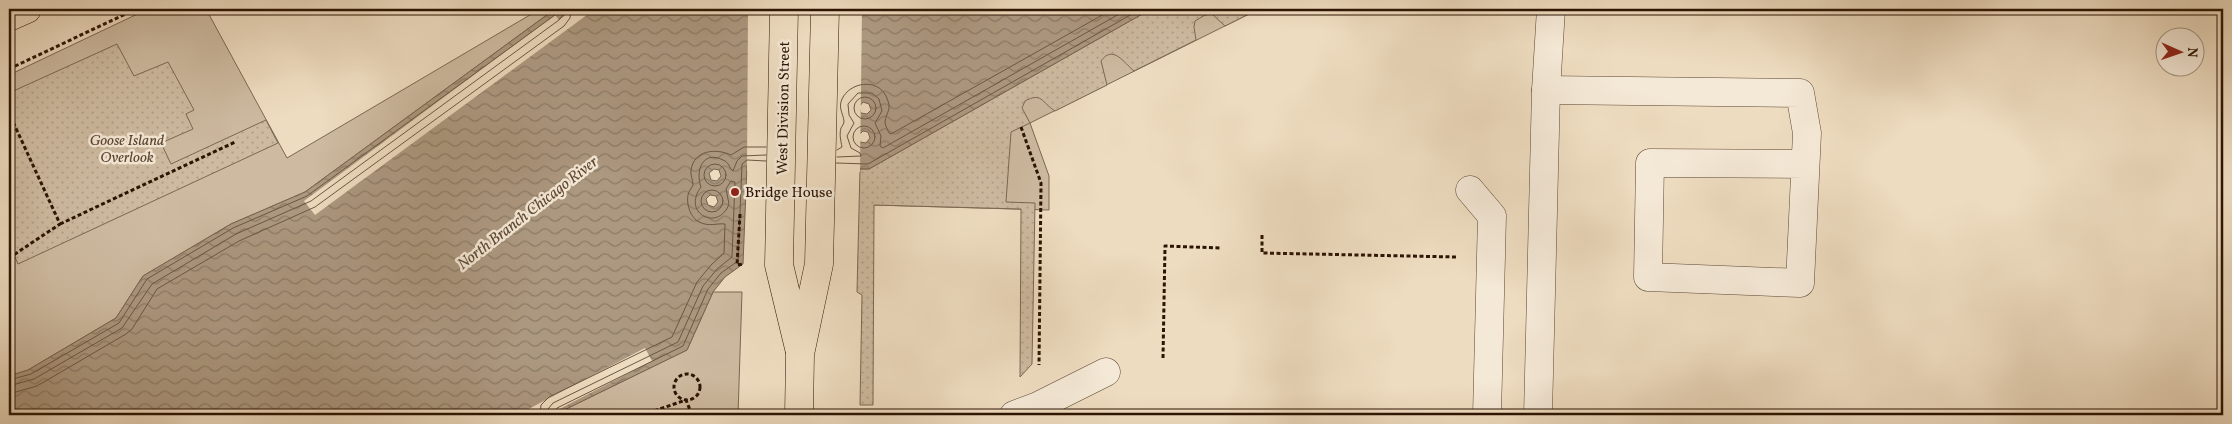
<svg xmlns="http://www.w3.org/2000/svg" width="2232" height="424" font-family="Vollkorn,serif">
<style>
.green{fill:#cdbaa0;stroke:#7c6752}
.garden{fill:url(#garden-dots);stroke:#7c6752}
.water{fill:url(#water-waves);stroke:#79634e;fill-rule:evenodd}
.pier{fill:#eedcc0}
.lines{fill:none;stroke-linecap:round;stroke-linejoin:round}
.shore{stroke:#6c5642;stroke-width:1}
.minor-casing{stroke:#5c4632;stroke-width:29}
.major-casing{stroke:#2c1403;stroke-width:29}
.path{stroke:#2c1403;stroke-width:3;stroke-dasharray:4 2.5;stroke-linecap:butt}
.minor{stroke:#f4e8d6;stroke-width:28}
.major{stroke:#eedcc0;stroke-width:28}
.poi-dot{fill:#8f2418;stroke:#f4e8d6;stroke-width:2}
.labels{text-anchor:middle;stroke-width:5;stroke-linejoin:round;paint-order:stroke}
.street-label{font-size:15px;fill:#2c1403;stroke:#f4e8d6}
.park-label{font-size:15px;font-style:italic;fill:#5c4632;stroke:#f4e8d6}
.poi-label{font-size:15px;fill:#2c1403;stroke:#f4e8d6;text-anchor:start}
.water-label{font-size:16px;font-style:italic;fill:#5f4935;stroke:#f4e8d6}
</style>
<defs>
<pattern id="garden-dots" width="8" height="8" patternUnits="userSpaceOnUse" patternTransform="scale(1.25)"><rect width="8" height="8" fill="#cdbaa0"/><path d="M2 2h.1M6 6h.1" fill="none" stroke="#b09f88" stroke-width="1.8" stroke-linecap="round"/></pattern>
<pattern id="water-waves" width="16" height="10" patternUnits="userSpaceOnUse" patternTransform="scale(1.25)"><rect width="16" height="10" fill="#ac9880"/><path d="M0 5q4-4 8 0t8 0" fill="none" stroke="#8c7b67"/></pattern>
</defs>
<rect width="100%" height="100%" fill="#eedcc0"/>
<filter id="stains"><feTurbulence type="fractalNoise" baseFrequency=".004" numOctaves="4"/><feColorMatrix values="0 0 0 0 .2 0 0 0 0 .09 0 0 0 0 .02 0 0 0 .5 -.17"/></filter>
<radialGradient id="worn" r=".72"><stop offset=".6" stop-color="#630" stop-opacity="0"/><stop offset="1" stop-color="#630" stop-opacity=".3"/></radialGradient>
<!-- green -->
<g class="green">
<polygon points="148,9 206,9 287,158 540,9 555,9 305,192 231,224 143,276 116,318 28,370 9,376 9,75"/>
<polygon points="1151,9 1259,9 1030,123 1049,176 1049,210 874,205 860,169 869,169"/>
<polygon points="713,292 742,292 738,415 553,415 687,350"/>
</g>
<!-- garden -->
<g class="garden">
<path d="M1151,9H1259L1225,26L1212,14L1205,15L1195,21L1194,27L1196,40L1134,71C1124,63 1113,44 1101,61L1107,85L1055,111C1041,102 1042,92 1025,101L1022,108L1030,123L1011,132L1006,202L1035,203L1032,364L1020,377L1021,209L874,205L873,405H860L862,295L857,292L860,169H869Z"/>
<polygon points="117,44 134,76 168,62 194,110 186,114 193,129 161,143 171,164 266,120 278,143 18,264 9,243 9,93"/>
</g>
<!-- water -->
<path class="water" d="M555,9H1151L869,169L747,165L743,264L725,277L713,292L687,350L554,415H9V376L28,370L116,318L143,276L231,224L305,192ZM863,102L869,104L871,110L867,114L861,113L859,107ZM863,131L868,132L870,138L866,143L860,142L858,136ZM714,169L719,170L721,176L717,181L711,180L709,173ZM710,195L716,196L718,202L714,207L708,205L706,199Z"/>
<!-- pier -->
<g class="pier">
<polygon points="574,9 595,9 315,215 304,201 555,15 559,20"/>
<polygon points="748,9 862,9 860,172 749,168 749,171 747,171"/>
<polygon points="645,348 652,361 548,415 517,415"/>
</g>
<g class="lines">
<!-- shore -->
<g class="shore">
<circle cx="865" cy="108" r="11"/>
<circle cx="864" cy="137" r="11"/>
<path d="M837,150L842,147C841,141 839,135 841,128C842,126 844,124 844,121C843,113 838,108 842,99C850,82 877,78 886,96C893,111 886,111 885,122C885,125 888,131 889,133L891,134L1113,9"/>
<polyline points="837,157 861,156 860,153 851,148 847,136 854,123 849,115 848,104 858,93 872,93 879,99 882,111 875,123 881,136 880,146 883,148 1128,9"/>
<polyline points="836,163 868,164 1141,9"/>
<circle cx="715" cy="175" r="11"/>
<circle cx="712" cy="201" r="11"/>
<polyline points="9,380 31,374 119,323 147,279 233,228 307,196 555,15 557,9"/>
<polyline points="9,386 34,379 122,328 152,284 236,234 311,201 559,20 563,15 564,9"/>
<polyline points="9,394 37,386 126,334 132,329 157,289 239,241 315,207 564,26 570,18 571,9"/>
<path d="M540,415L541,405L549,397L672,337L697,282L711,265L724,253L725,224C717,223 709,227 699,222C691,218 686,205 688,195C688,192 692,188 693,185C693,180 690,175 691,170C694,150 716,148 731,155L744,147H766"/>
<path d="M547,415L548,409L553,403L678,342L703,286L717,269L732,257L735,182L731,181L726,189L729,204C719,232 681,214 701,187C695,170 703,150 723,160C729,162 729,168 733,171L737,161L742,156L766,155"/>
<polyline points="553,415 557,408 683,346 708,289 721,273 738,261 742,164 747,160 766,161"/>
</g>
<!-- minor casing -->
<g class="minor-casing">
<g id="minor">
<polyline points="1546,90 1800,93 1807,133 1800,283 1648,277 1650,163 1805,164"/>
<polyline points="1470,190 1492,216 1487,415"/>
<polyline points="1014,415 1038,406 1106,372"/>
<polyline points="1538,415 1546,90 1551,9"/>
</g>
</g>
<!-- major casing -->
<g class="major-casing">
<g id="major">
<polyline points="784,9 779,265 799,348"/>
<polyline points="9,17 27,9"/>
<polyline points="799,415 800,354 819,264 825,9"/>
</g>
</g>
<!-- path -->
<g class="path">
<polyline points="9,69 136,9"/>
<polyline points="1021,127 1041,183 1039,365"/>
<polyline points="740,214 737,265 743,264"/>
<polyline points="60,224 235,142"/>
<polyline points="1262,235 1262,253 1456,257"/>
<polyline points="9,258 60,224 14,124"/>
<polyline points="1163,358 1165,246 1220,248"/>
<circle cx="687" cy="387" r="13"/>
<polyline points="642,415 686,400 692,415"/>
</g>
<!-- minor -->
<use href="#minor" class="minor"/>
<!-- major -->
<use href="#major" class="major"/>
</g>
<!-- markers -->
<circle class="poi-dot" cx="735" cy="192" r="5"/>
<g class="labels">
<!-- street labels -->
<g class="street-label">
<text transform="translate(783 108) rotate(-89)" y="5">West Division Street</text>
</g>
<!-- park labels -->
<g class="park-label">
<text x="127" y="145">Goose Island<tspan x="127" dy="17">Overlook</tspan></text>
</g>
<!-- poi labels -->
<g class="poi-label">
<text x="745" y="197">Bridge House</text>
</g>
<!-- water labels -->
<g class="water-label">
<text transform="translate(527 212) rotate(-38)" y="6">North Branch Chicago River</text>
</g>
</g>
<!-- margin -->
<rect width="2232" height="424" fill="none" stroke="#eedcc0" stroke-width="30"/>
<rect x="10" y="10" width="2212" height="404" fill="none" stroke="#2c1403" stroke-width="2.5"/>
<rect x="15" y="15" width="2202" height="394" fill="none" stroke="#2c1403"/>
<!-- north arrow -->
<g transform="translate(2180 52) rotate(92)"><circle r="24" fill="#f4e8d6" stroke="#a49382"/>
<path d="M0-4L9 19L0 12L-9 19Z" fill="#8f2418"/>
<text y="-8" font-size="14" font-weight="bold" text-anchor="middle" fill="#2c1403">N</text>
</g>
<rect width="100%" height="100%" filter="url(#stains)"/>
<rect width="100%" height="100%" fill="url(#worn)"/>
</svg>
